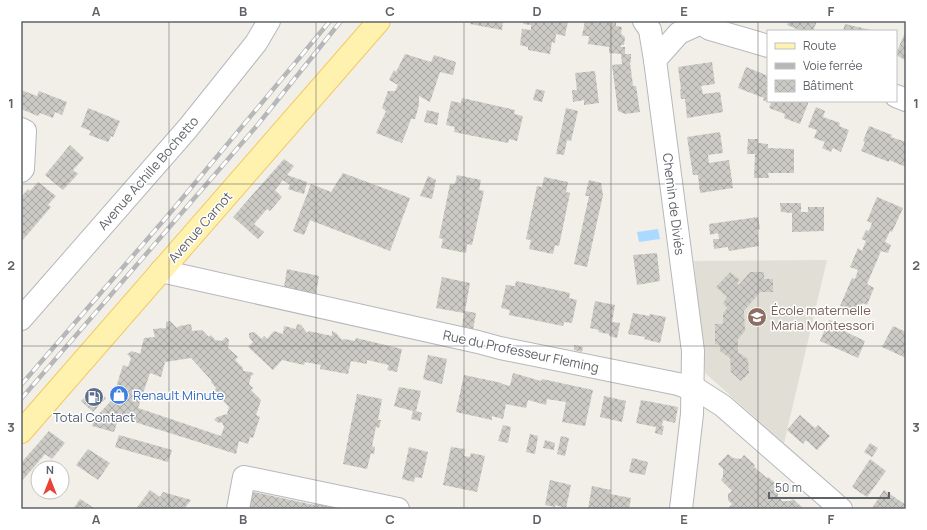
<svg xmlns="http://www.w3.org/2000/svg" width="927" height="530" font-family="Manrope,sans-serif">
<style>
.education{fill:#e1ded6}
.water{fill:#aadaff}
.building{fill:url(#building-cross-hatch);fill-rule:evenodd}
.lines{fill:none;stroke-linecap:round;stroke-linejoin:round}
.minor-casing{stroke:#b5b8bc;stroke-width:24}
.major-casing{stroke:#f2c960;stroke-width:24}
.minor{stroke:#fff;stroke-width:22}
.major{stroke:#fff2af;stroke-width:22}
.rail-casing{stroke:#b6b7b8;stroke-width:4.5}
.rail{stroke:#fff;stroke-width:3;stroke-dasharray:9;stroke-linecap:butt}
.grid{fill:none;stroke:#5f6368;stroke-width:1;stroke-opacity:0.55}
.labels{text-anchor:middle;stroke-width:3;stroke-linejoin:round;paint-order:stroke}
.street-label{font-size:13px;fill:#5f6368;stroke:#fff}
.education-label{font-size:13px;fill:#785e54;stroke:#fff;text-anchor:start}
.shop-label{font-size:13px;fill:#366cbe;stroke:#fff;text-anchor:start}
.service-label{font-size:13px;fill:#4e5e75;stroke:#fff}
.neatline{fill:none;stroke:#5f6368;stroke-width:1.5}
.grid-label{font-size:13px;text-anchor:middle;font-weight:bold;fill:#5f6368}
</style>
<defs>
<pattern id="building-cross-hatch" width="8" height="8" patternUnits="userSpaceOnUse"><rect width="8" height="8" fill="#cccac5"/><path d="M0 0l8 8M0 8l8-8" fill="none" stroke="#a9a8a4"/></pattern>
</defs>
<rect width="100%" height="100%" fill="#f1efe8"/>
<!-- education -->
<polygon class="education" points="827,260 784,443 705,373 694,261"/>
<!-- water -->
<polygon class="water" points="658,229 660,239 639,242 637,232"/>
<!-- building -->
<g class="building">
<polygon points="471,21 503,21 502,30 470,24"/>
<polygon points="524,21 568,21 565,36 556,34 555,43 552,42 550,54 528,50 528,47 520,45 522,29 531,30 531,25 523,24"/>
<polygon points="585,21 599,23 599,21 605,21 616,23 616,26 622,27 621,34 625,37 624,45 621,45 621,47 625,47 625,54 631,54 631,62 630,62 633,86 636,86 640,112 625,114 618,111 612,65 622,64 621,54 609,53 609,47 588,44 589,36 582,36"/>
<polygon points="789,21 817,21 813,31 802,31 787,25"/>
<polygon points="845,24 871,30 871,31 843,31"/>
<polygon points="906,30 906,57 905,60 896,55 896,54"/>
<polygon points="405,54 431,62 434,55 456,62 453,75 440,72 430,102 419,96 419,105 415,119 411,119 402,143 376,133 386,111 382,108 388,91 395,91 398,85 389,80 394,70 396,72"/>
<polygon points="712,62 715,84 701,86 703,94 720,92 723,112 687,118 685,99 681,99 680,89 681,89 678,67"/>
<polygon points="746,67 768,76 768,101 809,101 800,124 784,118 785,114 769,108 771,103 763,100 764,98 738,88"/>
<polygon points="595,71 599,103 584,105 584,100 573,102 572,90 577,90 575,73"/>
<polygon points="536,89 545,91 542,102 533,100"/>
<polygon points="21,90 37,96 39,91 67,102 62,115 55,112 53,118 40,113 38,116 21,109"/>
<polygon points="462,98 515,110 514,114 523,116 517,141 509,139 508,143 454,132 455,127 446,125 451,101 461,103"/>
<polygon points="816,107 825,111 823,117 840,123 839,126 849,130 841,152 833,148 831,152 822,148 825,142 814,138 817,130 808,127"/>
<polygon points="88,108 120,121 113,137 111,136 108,142 89,135 91,131 81,127"/>
<polygon points="566,108 578,111 571,141 567,140 564,155 556,154"/>
<polygon points="427,110 439,113 437,125 424,122"/>
<polygon points="869,126 892,135 891,137 906,142 906,167 889,160 889,162 861,151 865,142 863,141"/>
<polygon points="720,132 723,153 708,155 709,163 729,160 733,188 700,193 698,175 693,175 687,137"/>
<polygon points="748,139 758,139 758,143 768,144 768,148 794,149 794,173 768,173 769,178 754,178 755,154 747,154"/>
<polygon points="70,145 84,158 73,170 78,174 63,190 45,175"/>
<polygon points="284,159 294,166 287,175 307,182 304,194 288,189 290,185 283,180 275,190 282,197 270,211 267,209 254,224 264,232 258,239 233,217"/>
<polygon points="343,173 410,198 390,251 310,220 304,235 293,231 311,184 331,192"/>
<polygon points="457,175 481,180 479,190 484,191 472,245 467,244 466,253 441,248 443,239 439,238 450,184 455,184"/>
<polygon points="428,176 436,180 432,199 420,196"/>
<polygon points="544,177 568,182 566,192 570,193 559,246 555,245 553,254 529,249 531,240 526,239 537,186 542,187"/>
<polygon points="589,180 601,183 603,195 587,267 574,264 589,196 585,196"/>
<polygon points="38,182 56,196 48,205 51,207 21,242 21,197 28,189 30,191"/>
<polygon points="877,197 903,208 892,232 890,231 885,242 891,245 888,253 881,251 867,284 874,288 867,305 863,303 858,314 840,306 852,278 855,279 858,270 850,267 858,248 862,251 866,241 862,239 866,230 869,231 872,223 867,221"/>
<polygon points="780,203 801,203 801,212 808,212 808,207 824,207 824,231 792,232 792,213 781,212"/>
<polygon points="758,217 760,229 757,230 759,246 729,251 728,247 714,249 713,239 719,239 718,233 710,235 709,224"/>
<polygon points="657,253 660,281 637,285 633,255"/>
<polygon points="287,269 319,276 316,294 284,287"/>
<polygon points="730,272 740,280 737,283 739,285 750,272 764,272 764,279 773,279 773,292 760,292 744,311 745,331 738,339 738,352 748,359 749,373 741,381 731,372 730,358 720,351 720,345 715,344 715,324 723,324 723,314 727,308 723,303 727,297 716,287"/>
<polygon points="442,277 470,283 465,311 476,313 473,330 462,327 464,313 436,308"/>
<polygon points="516,281 570,293 569,298 577,300 572,323 564,322 563,326 509,315 510,310 501,308 506,285 515,286"/>
<polygon points="595,301 615,305 612,322 620,323 617,338 609,336 609,334 598,332 599,330 590,328"/>
<polygon points="633,313 649,316 650,314 666,317 660,343 644,339 645,337 628,334"/>
<polygon points="829,320 846,327 844,331 865,341 858,358 820,341"/>
<path d="M170,321L177,328L179,326L191,324L192,331L202,330L209,337L211,335L215,340L222,341L226,337L229,340L228,348L238,357L235,360L243,368V371L251,372L254,374L251,376L249,384L253,388L251,390L261,400L256,415L260,417L253,438L250,437L248,444L239,441L236,454L119,417L114,432L92,426L95,418L112,400L123,365L128,367L131,358L127,354L132,351L140,354L144,338L155,337L153,329L166,328V322ZM191,358L212,381L211,382L216,388L214,391L229,407L227,414L217,417L214,420L219,423L222,422L224,427L221,436L138,408L150,373L161,377L165,362Z"/>
<polygon points="297,324 301,325 307,333 309,331 332,336 332,331 336,333 342,340 344,339 355,341 356,338 402,349 397,372 387,370 389,365 367,360 367,364 351,361 348,374 320,369 321,365 305,362 304,365 282,360 273,370 248,347 253,342 249,337 249,333 254,332 262,339 264,336 267,339 274,331 283,334 284,326 296,329"/>
<polygon points="893,326 906,332 906,358 882,347"/>
<polygon points="574,345 583,347 582,352 574,350"/>
<polygon points="428,355 447,359 442,384 423,379"/>
<polygon points="513,373 541,381 542,379 593,390 585,426 562,422 566,402 547,399 546,405 528,400 526,408 506,404 503,419 492,416 492,420 456,412 464,375 502,383 502,384 510,386"/>
<polygon points="95,387 106,398 93,412 81,401"/>
<polygon points="399,387 421,391 416,411 422,413 420,421 411,419 413,411 394,406"/>
<polygon points="357,394 382,399 378,420 381,420 379,428 376,427 372,446 375,447 374,454 371,453 367,469 343,464"/>
<polygon points="604,396 626,401 622,422 600,417"/>
<polygon points="641,400 678,407 675,423 663,420 662,426 664,426 662,435 655,433 656,427 636,423"/>
<polygon points="800,415 815,428 818,425 830,436 817,450 806,440 803,444 787,430"/>
<polygon points="503,425 511,427 508,443 498,441"/>
<polygon points="49,431 65,443 52,459 45,454 21,482 21,463"/>
<polygon points="530,434 538,436 535,454 526,452"/>
<polygon points="119,435 172,450 168,462 115,447"/>
<polygon points="561,436 569,438 565,456 557,454"/>
<polygon points="545,440 555,443 554,450 543,448"/>
<polygon points="870,443 878,448 872,457 864,452"/>
<polygon points="409,447 428,452 422,478 415,477 414,482 402,479"/>
<polygon points="451,447 465,449 464,456 470,457 471,453 485,456 477,492 443,485"/>
<polygon points="88,449 110,463 98,480 76,465"/>
<polygon points="728,454 733,458 741,459 744,455 755,465 754,467 767,478 768,477 781,488 778,491 778,496 782,501 790,501 793,499 803,508 802,509 727,509 732,504 728,500 728,494 732,491 721,480 723,477 723,469 718,464"/>
<polygon points="632,458 648,462 645,475 629,472"/>
<polygon points="870,459 886,471 867,497 852,487"/>
<polygon points="550,480 571,485 566,508 555,505 555,507 545,505"/>
<polygon points="592,486 611,490 610,494 631,498 629,509 588,509"/>
<polygon points="150,490 160,497 163,492 191,500 184,509 136,509"/>
<polygon points="884,490 906,505 904,509 872,508"/>
<polygon points="250,491 314,505 316,497 368,509 246,509"/>
<polygon points="80,499 82,500 95,509 73,509"/>
</g>
<g class="lines">
<!-- minor casing -->
<g class="minor-casing">
<g id="minor">
<polyline points="644,21 650,30 655,60 693,351 692,414 681,509"/>
<polyline points="694,21 701,23 710,29 768,46"/>
<polyline points="655,60 679,33 701,23"/>
<polyline points="896,96 906,100"/>
<polyline points="21,129 25,131 23,169 21,171"/>
<polyline points="161,271 478,342 500,348 678,384 691,389 698,390 723,406 841,509"/>
<polyline points="21,319 188,128 256,43 269,21"/>
<polyline points="238,509 244,477 398,509"/>
</g>
</g>
<!-- major casing -->
<g class="major-casing">
<polyline id="major" points="21,432 379,21"/>
</g>
<!-- minor -->
<use href="#minor" class="minor"/>
<!-- major -->
<use href="#major" class="major"/>
<!-- rail casing -->
<g class="rail-casing">
<g id="rail">
<polyline points="21,385 170,213 330,21"/>
<polyline points="21,399 255,128 341,21"/>
</g>
</g>
<!-- rail -->
<use href="#rail" class="rail"/>
</g>
<!-- grid -->
<path class="grid" d="M169,21V509M316,21V509M464,21V509M611,21V509M758,21V509M21,184H906M21,346H906"/>
<!-- icons -->
<defs>
<g id="school-disc" transform="scale(1)"><circle r="9.5" fill="#8d6e63" stroke="#fff"/><path d="M0-5L7-2L0 1L-7-2ZM-4 1L0 2.5L4 1V4Q0 6-4 4Z" fill="#fff"/></g>
<g id="shop-disc" transform="scale(1)"><circle r="9.5" fill="#3f7fe0" stroke="#fff"/><path d="M-5-2.5h2.3a2.7 3.5 0 0 1 5.4 0H5L5.5 6h-11ZM-1.5-2.5h3a1.5 2.3 0 0 0-3 0Z" fill="#fff"/></g>
<g id="fuel-disc" transform="scale(1)"><circle r="9.5" fill="#5c6f8a" stroke="#fff"/><path d="M-5.5-6h7V0h2V4h1.3V-2.5L3-4.5l.8-.8L6-3V5H2.5V1h-1V6h-7ZM-4.2-4.7v3.2H.2V-4.7Z" fill="#fff"/></g>
</defs>
<g fill-rule="evenodd">
<use href="#school-disc" x="757" y="317"/>
<use href="#shop-disc" x="119" y="395"/>
<use href="#fuel-disc" x="94" y="397"/>
</g>
<g class="labels">
<!-- street labels -->
<g class="street-label">
<text transform="translate(148 173) rotate(-49)" y="5">Avenue Achille Bochetto</text>
<text transform="translate(674 204) rotate(83)" y="5">Chemin de Diviés</text>
<text transform="translate(200 227) rotate(-49)" y="5">Avenue Carnot</text>
<text transform="translate(521 351) rotate(12)" y="5">Rue du Professeur Fleming</text>
</g>
<!-- education labels -->
<g class="education-label">
<text x="771" y="315">École maternelle<tspan x="771" dy="15">Maria Montessori</tspan></text>
</g>
<!-- shop labels -->
<g class="shop-label">
<text x="133" y="400">Renault Minute</text>
</g>
<!-- service labels -->
<g class="service-label">
<text x="94" y="422">Total Contact</text>
</g>
</g>
<!-- border -->
<rect width="927" height="530" fill="none" stroke="#ffffff" stroke-width="44"/>
<!-- legend -->
<rect x="767" y="30" width="130" height="72" fill="#ffffff" stroke="#bfc1c3"/>
<rect x="775" y="43" width="20" height="6" fill="#fff2af" stroke="#bfc1c3"/>
<text x="803" y="50" font-size="12" fill="#5f6368">Route</text>
<rect x="775" y="63" width="20" height="6" fill="#b6b7b8" stroke="#bfc1c3"/>
<text x="803" y="70" font-size="12" fill="#5f6368">Voie ferrée</text>
<rect x="775" y="80" width="20" height="12" fill="url(#building-cross-hatch)" stroke="#bfc1c3"/>
<text x="803" y="90" font-size="12" fill="#5f6368">Bâtiment</text>
<!-- north arrow -->
<g transform="translate(50 480)"><circle r="19" fill="#ffffff" stroke="#bfc1c3"/>
<path d="M0-3L7 15L0 10L-7 15Z" fill="#ea4335"/>
<text y="-6" font-size="11" font-weight="bold" text-anchor="middle" fill="#5f6368">N</text>
</g>
<!-- scale -->
<path d="M769 492v6h120v-6" fill="none" stroke="#5f6368" stroke-width="2"/>
<text x="775" y="492" font-size="12" fill="#5f6368" stroke="#ffffff" stroke-width="3" paint-order="stroke">50 m</text>
<rect x="22" y="22" width="883" height="486" class="neatline"/>
<g class="grid-label">
<text x="96" y="16">A</text>
<text x="243" y="16">B</text>
<text x="390" y="16">C</text>
<text x="537" y="16">D</text>
<text x="684" y="16">E</text>
<text x="831" y="16">F</text>
<text x="11" y="108">1</text>
<text x="916" y="108">1</text>
<text x="11" y="270">2</text>
<text x="916" y="270">2</text>
<text x="11" y="432">3</text>
<text x="916" y="432">3</text>
<text x="96" y="524">A</text>
<text x="243" y="524">B</text>
<text x="390" y="524">C</text>
<text x="537" y="524">D</text>
<text x="684" y="524">E</text>
<text x="831" y="524">F</text>
</g>
</svg>
